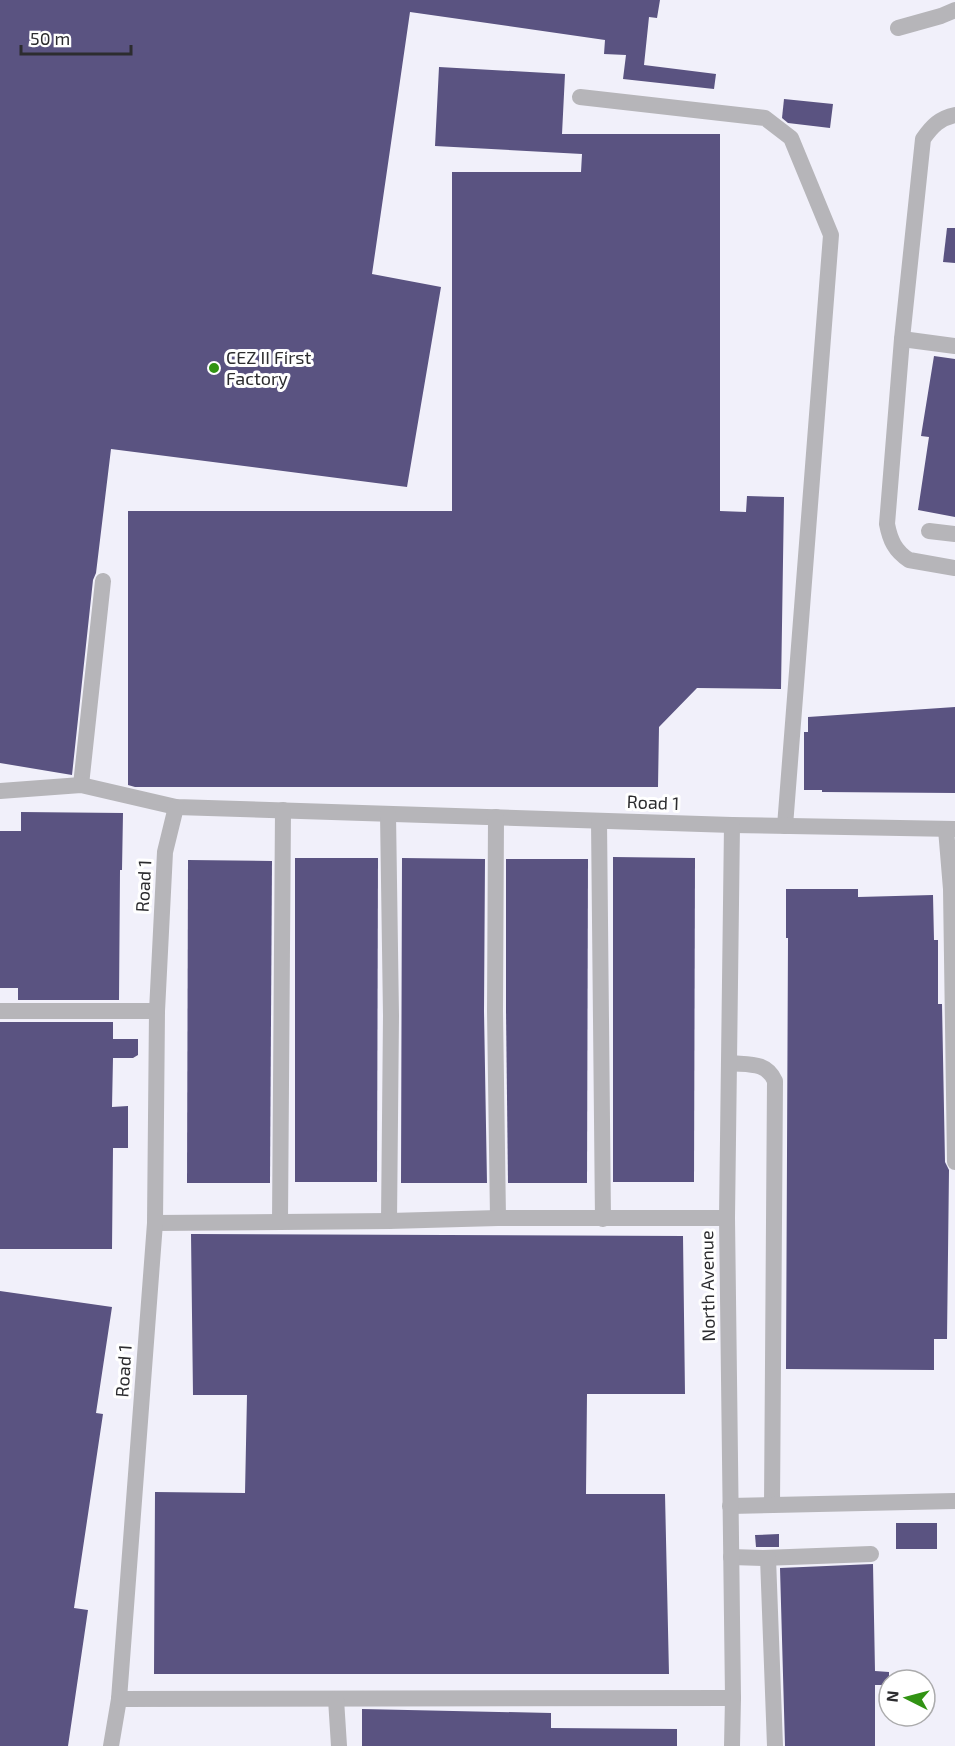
<svg xmlns="http://www.w3.org/2000/svg" width="955" height="1746" font-family="'Exo 2',sans-serif">
<style>
.building{fill:#5a5381}
.lines{fill:none;stroke-linecap:round;stroke-linejoin:round}
.minor{stroke:#b6b5b9;stroke-width:16}
.poi-dot{fill:#319313;stroke:#fff;stroke-width:2}
.labels{text-anchor:middle;stroke-width:6;stroke-linejoin:round;paint-order:stroke}
.poi-label{font-size:18px;fill:#2c2c2f;stroke:#fff;text-anchor:start}
.street-label{font-size:18px;fill:#2c2c2f;stroke:#fff}
</style>
<rect width="100%" height="100%" fill="#f1f0fa"/>
<!-- building -->
<g class="building">
<polygon points="0,0 660,0 657,18 649,17 644,65 716,74 714,89 623,79 626,55 604,54 605,40 410,12 372,274 441,287 407,487 111,449 96,573 93,580 72,775 0,763"/>
<polygon points="439,67 565,74 562,134 720,134 720,511 746,512 747,496 784,497 781,689 697,688 659,727 658,787 135,787 128,785 128,511 452,511 452,172 581,172 582,154 435,146"/>
<polygon points="784,99 833,104 830,128 788,123 782,118"/>
<polygon points="947,228 955,228 955,263 943,262"/>
<polygon points="934,356 955,359 955,517 918,510 929,437 921,436"/>
<polygon points="955,707 955,793 822,792 822,790 804,790 804,732 808,732 808,717"/>
<polygon points="21,812 123,813 122,870 120,870 119,1000 18,1000 18,988 0,988 0,831 21,831"/>
<polygon points="613,857 695,858 694,1182 613,1182"/>
<polygon points="295,858 378,858 377,1182 295,1182"/>
<polygon points="402,858 485,859 484,1011 487,1183 401,1183"/>
<polygon points="506,859 588,859 587,1183 508,1183 506,1011"/>
<polygon points="188,860 272,861 270,1183 187,1183"/>
<polygon points="786,889 858,889 858,897 933,895 934,940 938,940 938,1004 942,1004 945,1162 949,1170 947,1339 934,1339 934,1370 786,1369 788,938 786,938"/>
<polygon points="0,1022 113,1022 113,1039 138,1039 138,1055 133,1058 113,1058 112,1107 128,1106 128,1148 113,1148 112,1249 0,1249"/>
<polygon points="191,1234 683,1236 685,1394 587,1394 586,1494 665,1494 669,1674 154,1674 155,1492 245,1493 247,1395 193,1395"/>
<polygon points="0,1291 112,1307 96,1413 103,1414 74,1608 88,1610 68,1746 0,1746"/>
<rect x="896" y="1523" width="41" height="26"/>
<polygon points="779,1534 779,1547 756,1547 755,1535"/>
<polygon points="873,1564 875,1671 889,1672 889,1685 875,1685 875,1746 785,1746 780,1568"/>
<polygon points="362,1709 551,1713 551,1728 677,1729 677,1746 362,1746"/>
</g>
<g class="lines">
<!-- minor -->
<g class="minor">
<polyline points="898,28 941,16 955,10"/>
<polyline points="580,97 765,118 791,138 831,235 785,826"/>
<path d="M955,115C940,118 932,126 923,139L902,339L887,524C890,540 895,551 909,560L955,568"/>
<polyline points="902,339 955,346"/>
<polyline points="929,531 955,534"/>
<polyline points="81,785 103,581"/>
<polyline points="0,791 81,785 176,807 732,825 955,829"/>
<polyline points="388,814 391,1016 389,1221"/>
<polyline points="496,817 495,1011 498,1218"/>
<polyline points="599,821 603,1219"/>
<polyline points="946,829 951,889 955,1162"/>
<polyline points="0,1011 157,1011"/>
<path d="M729,1063C748,1065 766,1061 775,1081L772,1505"/>
<polyline points="280,1222 283,810"/>
<polyline points="155,1223 389,1221 498,1218 727,1218"/>
<polyline points="730,1506 955,1501"/>
<polyline points="731,1557 763,1558 871,1554"/>
<polyline points="768,1558 775,1746"/>
<polyline points="119,1699 733,1698"/>
<polyline points="336,1699 339,1746"/>
<polyline points="111,1746 119,1699 155,1223 157,1011 165,852 176,807"/>
<polyline points="732,1746 733,1698 727,1218 732,825"/>
</g>
</g>
<!-- markers -->
<circle class="poi-dot" cx="214" cy="368" r="6"/>
<g class="labels">
<!-- poi labels -->
<g class="poi-label">
<text x="226" y="364">CEZ II First<tspan x="226" dy="21">Factory</tspan></text>
</g>
<!-- street labels -->
<g class="street-label">
<text transform="translate(653 803) rotate(2)" y="6">Road 1</text>
<text transform="translate(144 886) rotate(-87)" y="6">Road 1</text>
<text transform="translate(708 1286) rotate(-91)" y="6">North Avenue</text>
<text transform="translate(124 1371) rotate(-86)" y="6">Road 1</text>
</g>
</g>
<!-- north arrow -->
<g transform="translate(907 1698) rotate(276)"><circle r="28" fill="#ffffff" stroke="#ababac" stroke-width="1.5"/>
<path d="M0-4.5L10 22L0 15L-10 22Z" fill="#319313"/>
<text y="-9" font-size="16" font-weight="bold" text-anchor="middle" fill="#2c2c2f">N</text>
</g>
<!-- scale -->
<path d="M21 45v9h110v-9" fill="none" stroke="#2c2c2f" stroke-width="3"/>
<text x="30" y="45" font-size="18" fill="#2c2c2f" stroke="#ffffff" stroke-width="4.5" paint-order="stroke">50 m</text>
</svg>
